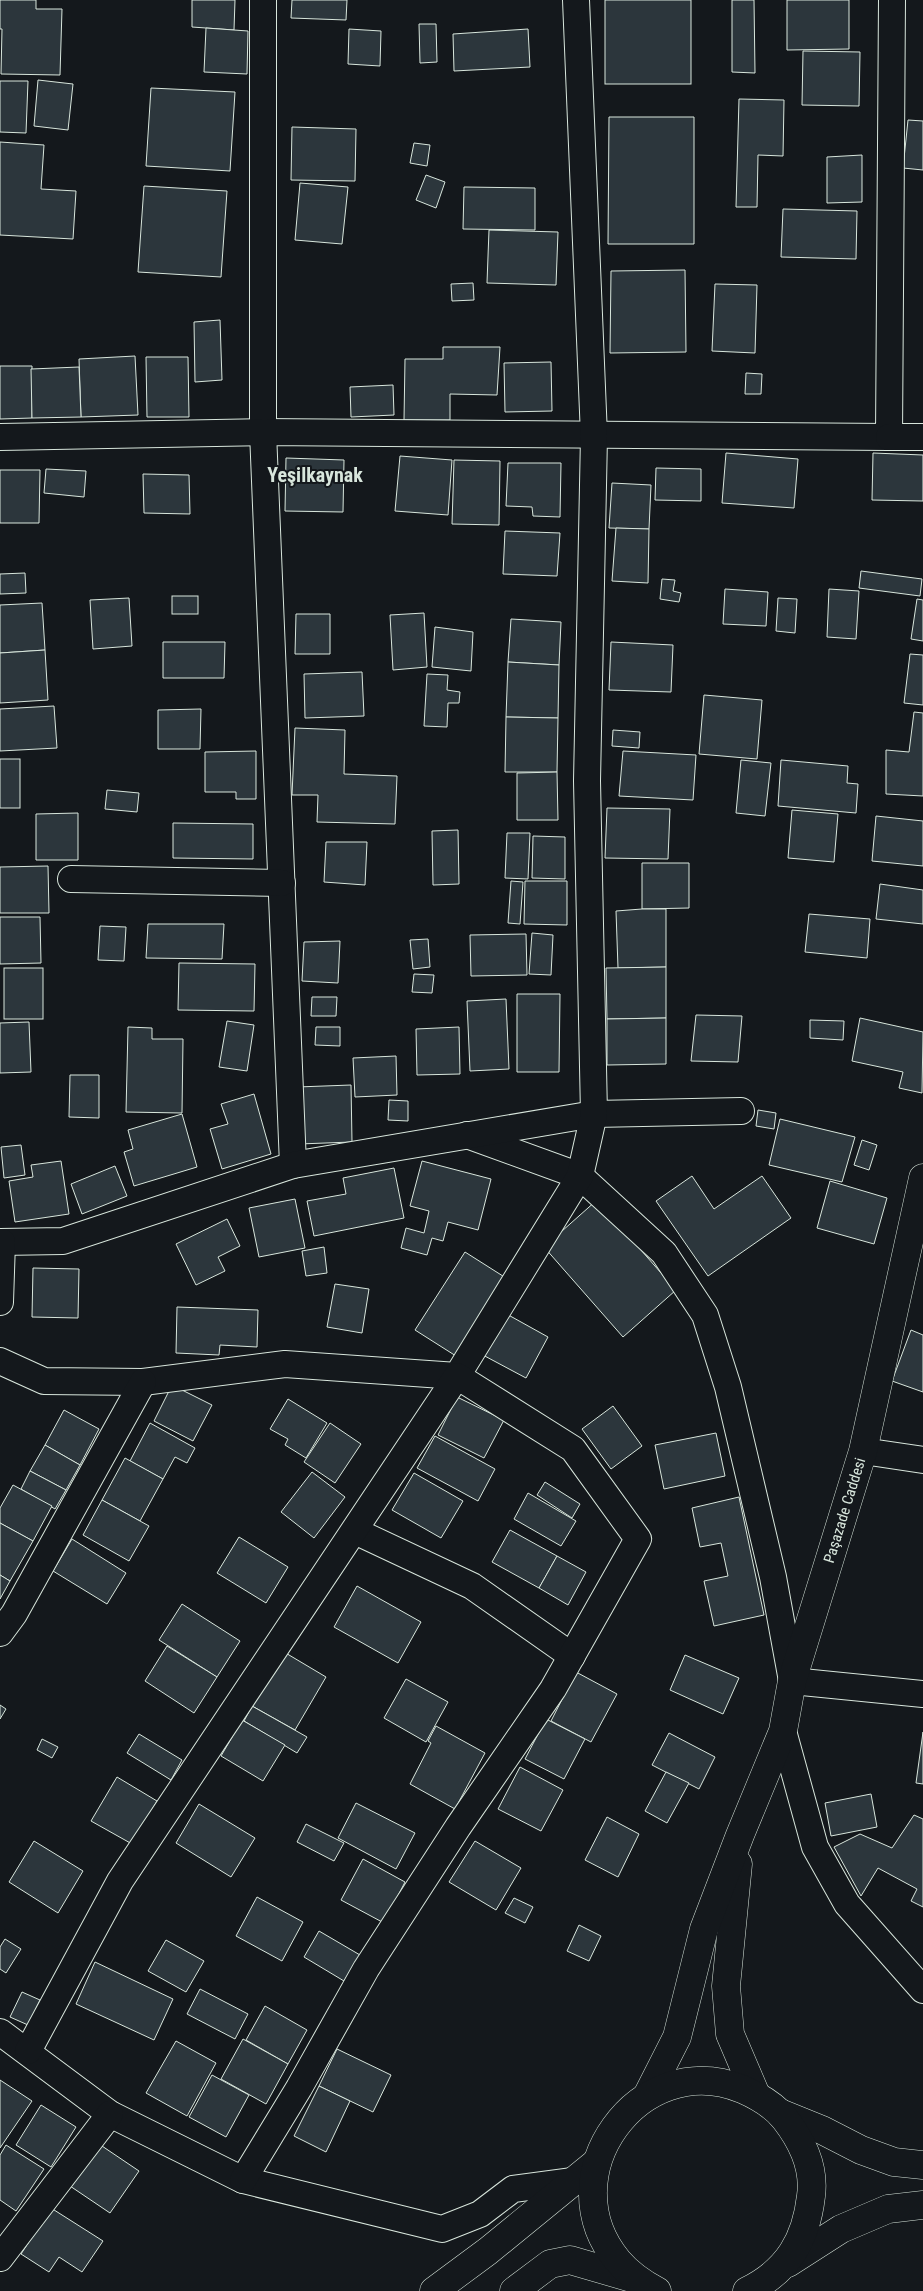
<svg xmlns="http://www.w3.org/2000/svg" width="923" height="2291" font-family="'Roboto Condensed',sans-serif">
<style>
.building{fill:#2c363c;stroke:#d8e6dc}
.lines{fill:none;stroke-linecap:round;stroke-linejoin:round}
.minor-casing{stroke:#d8e6dc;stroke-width:28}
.tertiary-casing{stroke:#d8e6dc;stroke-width:29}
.minor{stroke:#14181c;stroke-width:26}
.tertiary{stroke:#14181c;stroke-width:28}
.labels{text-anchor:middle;stroke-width:4;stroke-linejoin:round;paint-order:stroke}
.street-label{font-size:15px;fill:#d8e6dc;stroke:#14181c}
.district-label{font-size:20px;font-weight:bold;fill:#d8e6dc;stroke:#14181c}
</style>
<rect width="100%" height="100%" fill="#14181c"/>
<!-- building -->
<g class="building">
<polygon points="0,0 36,0 36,9 62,9 60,75 1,74 2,29 0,29"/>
<polygon points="192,0 235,0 234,30 192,27"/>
<polygon points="292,0 347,0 346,20 291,18"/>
<rect x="605" y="0" width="86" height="84"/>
<polygon points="732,0 754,0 755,73 732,72"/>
<polygon points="787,0 849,0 849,49 787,50"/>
<polygon points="419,24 436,24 437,62 420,63"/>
<polygon points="206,28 248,31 247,74 204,72"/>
<polygon points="349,29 381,31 380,66 348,64"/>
<polygon points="528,29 530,67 454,71 453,34"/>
<polygon points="803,51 860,52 859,106 802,105"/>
<polygon points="38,80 73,84 68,130 34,126"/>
<polygon points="0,81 28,81 26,133 0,132"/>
<polygon points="151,88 235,92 230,171 146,166"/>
<polygon points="739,99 784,100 783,156 758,155 757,207 736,207"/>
<polygon points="609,117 694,117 694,244 608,244"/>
<polygon points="908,120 923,121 923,170 903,168"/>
<polygon points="292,127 356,129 355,181 291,180"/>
<polygon points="0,142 44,145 41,189 76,191 73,239 0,235"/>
<polygon points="414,143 430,145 427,166 410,163"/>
<polygon points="862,155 862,202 827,203 827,157"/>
<polygon points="426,175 445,182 436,208 416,200"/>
<polygon points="300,183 348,187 342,244 295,240"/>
<polygon points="144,186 227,191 221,277 138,272"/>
<polygon points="464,187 535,188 535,230 463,229"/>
<polygon points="783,209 857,211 856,259 781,257"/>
<polygon points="489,230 558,232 556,285 487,283"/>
<polygon points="685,270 686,352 610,353 611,271"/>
<polygon points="473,283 474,300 452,301 451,284"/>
<polygon points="715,284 757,285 755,353 712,351"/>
<polygon points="220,320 222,380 195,382 194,322"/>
<polygon points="443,347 500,347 497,395 450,394 450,420 404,420 405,359 443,359"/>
<polygon points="135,356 138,415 81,417 79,359"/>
<polygon points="146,357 188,357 189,417 147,417"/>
<polygon points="551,362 552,411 505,412 504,363"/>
<polygon points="0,366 32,366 32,418 0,419"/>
<polygon points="79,367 81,417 32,418 31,369"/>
<polygon points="746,373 762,374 761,394 745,394"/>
<polygon points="393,385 394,415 351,417 350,387"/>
<polygon points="726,453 798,459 794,508 722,503"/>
<polygon points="873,453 923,455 923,501 872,500"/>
<polygon points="400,456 452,460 448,515 395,511"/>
<polygon points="286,458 344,460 343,512 285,511"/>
<polygon points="454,460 500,461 499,525 452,524"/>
<polygon points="508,463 561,463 560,517 533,516 532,507 506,506"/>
<polygon points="656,468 701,469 701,501 655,500"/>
<polygon points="46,469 86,471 84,497 44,493"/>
<polygon points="0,470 40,470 39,523 0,523"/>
<polygon points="143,474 189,475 190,514 144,513"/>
<polygon points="612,483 651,485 649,529 609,528"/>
<polygon points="616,528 649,529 648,583 612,581"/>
<polygon points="505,531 560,533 557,576 503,574"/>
<polygon points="861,571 922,579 920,596 859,588"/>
<polygon points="25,573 26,593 0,594 0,574"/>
<polygon points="662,579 675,580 673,591 681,593 679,602 660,599"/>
<polygon points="725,589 768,592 766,626 723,624"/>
<polygon points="829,589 859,591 856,639 827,637"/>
<rect x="172" y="596" width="26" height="18"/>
<polygon points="129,598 132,646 93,649 90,600"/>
<polygon points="778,598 797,599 795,633 776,631"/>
<polygon points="917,599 923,600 923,641 911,639"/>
<polygon points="42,603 45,650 0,653 0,605"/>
<polygon points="424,613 427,667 393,670 390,615"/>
<polygon points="296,614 330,614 330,654 295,654"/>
<polygon points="511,619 561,622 559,665 508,662"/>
<polygon points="435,627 473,632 471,671 432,667"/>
<polygon points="163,642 225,642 224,678 163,678"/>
<polygon points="611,642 673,645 671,692 609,690"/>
<polygon points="45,650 48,700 0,703 0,653"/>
<polygon points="910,654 923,655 923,705 904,703"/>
<polygon points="508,662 559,665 558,718 506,717"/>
<polygon points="362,672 364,716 305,718 304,674"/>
<polygon points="427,674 448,675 447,690 460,692 459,703 448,703 447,727 424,726"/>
<polygon points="704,695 762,700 757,759 699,754"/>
<polygon points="54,706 57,748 0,751 0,709"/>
<polygon points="201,709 200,749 158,749 158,710"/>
<polygon points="914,712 923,713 923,796 886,794 886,750 909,752"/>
<polygon points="506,717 558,718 557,772 505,772"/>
<polygon points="295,728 345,730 344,774 397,776 395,824 317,822 318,795 292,795"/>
<polygon points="613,730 640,732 639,748 612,746"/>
<polygon points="256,751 256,799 236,799 236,792 205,792 205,752"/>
<polygon points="623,751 696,755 693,800 619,796"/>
<rect x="0" y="759" width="20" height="49"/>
<polygon points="741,760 771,763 765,816 736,813"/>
<polygon points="781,760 848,766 847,783 858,784 856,813 778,806"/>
<polygon points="557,772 558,820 517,820 517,773"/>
<polygon points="107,790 139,793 137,812 105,809"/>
<polygon points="607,808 670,809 668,859 605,858"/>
<polygon points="792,810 838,814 834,862 788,858"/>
<polygon points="78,813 78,860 36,860 36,814"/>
<polygon points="876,816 923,821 923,866 872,861"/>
<polygon points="173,823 253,824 253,859 173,858"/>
<polygon points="458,830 459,884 433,885 432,831"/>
<polygon points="507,833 530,833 528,879 505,878"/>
<polygon points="533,836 565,837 565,879 532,878"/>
<polygon points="326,842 367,842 365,885 324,882"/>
<polygon points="642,863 689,863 689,908 642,909"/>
<polygon points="48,866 49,913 0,913 0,867"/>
<polygon points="511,881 523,882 520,924 508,923"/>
<polygon points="525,881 567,881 567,925 524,924"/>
<polygon points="880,884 923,890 923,924 876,919"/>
<polygon points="642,909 666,909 666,967 618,968 616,911"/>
<polygon points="809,914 870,919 867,958 805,952"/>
<polygon points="0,917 40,917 41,963 0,964"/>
<polygon points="148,924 224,924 222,959 146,958"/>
<polygon points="100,926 126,927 124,961 98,960"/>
<polygon points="532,933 553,935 551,975 529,974"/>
<polygon points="526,934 527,975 471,976 470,935"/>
<polygon points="428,939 430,967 413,969 410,940"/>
<polygon points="340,941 338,983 302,981 304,942"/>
<polygon points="179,963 255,964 254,1011 178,1010"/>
<polygon points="666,967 666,1018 607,1019 606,968"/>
<rect x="4" y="968" width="39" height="51"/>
<polygon points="414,974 434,975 432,993 412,992"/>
<polygon points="517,994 560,994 559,1072 517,1072"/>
<polygon points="312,997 337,997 336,1016 311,1016"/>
<polygon points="506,999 509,1069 470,1071 467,1001"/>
<polygon points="696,1015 742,1016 738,1062 691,1061"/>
<polygon points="666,1018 666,1064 607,1065 607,1019"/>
<polygon points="860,1018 923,1032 922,1093 899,1088 903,1072 852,1061"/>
<polygon points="810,1020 844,1021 843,1040 810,1038"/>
<polygon points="227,1021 254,1025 247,1071 219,1067"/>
<polygon points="29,1022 31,1072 0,1073 0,1023"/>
<polygon points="128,1027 152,1028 152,1039 183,1039 182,1113 126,1112"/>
<polygon points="316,1027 340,1027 340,1046 315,1045"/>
<polygon points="459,1027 460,1074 417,1075 416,1029"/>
<polygon points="396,1056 397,1095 355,1097 353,1058"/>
<polygon points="70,1075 99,1075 99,1118 69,1117"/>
<polygon points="351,1085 352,1142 299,1144 297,1087"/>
<polygon points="254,1094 271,1154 222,1169 210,1129 228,1124 221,1104"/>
<polygon points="389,1100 408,1101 408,1121 388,1120"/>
<polygon points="758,1110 776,1113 774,1129 756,1126"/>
<polygon points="182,1114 197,1167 134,1186 124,1152 133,1149 128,1130"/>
<polygon points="780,1119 855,1137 842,1182 769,1165"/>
<polygon points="862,1140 877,1145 869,1170 854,1165"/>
<polygon points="21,1145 25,1175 4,1178 1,1147"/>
<polygon points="61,1161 69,1214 15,1222 9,1181 33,1177 31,1165"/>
<polygon points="422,1161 491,1179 478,1230 448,1222 443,1241 432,1238 427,1255 401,1248 406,1228 424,1233 429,1211 410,1206"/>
<polygon points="115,1166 127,1196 82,1214 71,1184"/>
<polygon points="394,1168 404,1218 314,1236 307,1201 346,1194 343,1178"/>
<polygon points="692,1176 714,1209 762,1176 791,1218 708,1276 656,1201"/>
<polygon points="830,1181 887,1198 874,1244 817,1228"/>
<polygon points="295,1199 305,1248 259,1257 249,1208"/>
<polygon points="597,1200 676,1290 623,1337 544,1247"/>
<polygon points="227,1219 240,1246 218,1257 225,1271 196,1285 176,1244"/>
<polygon points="324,1247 327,1273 306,1276 302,1251"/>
<polygon points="465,1252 506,1278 456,1356 415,1330"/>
<polygon points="33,1268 79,1269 78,1318 32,1317"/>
<polygon points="335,1284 369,1289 362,1333 327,1327"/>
<polygon points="177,1307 258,1310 257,1347 220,1345 219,1355 176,1353"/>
<polygon points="503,1312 548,1337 526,1378 481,1354"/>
<polygon points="911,1330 923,1335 923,1392 892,1381"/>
<polygon points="172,1385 212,1405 193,1441 154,1421"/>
<polygon points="457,1397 504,1420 484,1458 438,1435"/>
<polygon points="288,1399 327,1423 306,1458 285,1445 288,1439 270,1429"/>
<polygon points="613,1406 642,1446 611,1469 582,1429"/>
<polygon points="64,1410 99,1429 80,1465 45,1445"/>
<polygon points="150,1423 195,1448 187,1463 175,1457 163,1479 130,1461"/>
<polygon points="330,1423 361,1444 335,1483 304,1462"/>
<polygon points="716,1433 725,1476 664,1489 655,1445"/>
<polygon points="435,1436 495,1469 478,1501 417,1468"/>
<polygon points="45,1445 80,1465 66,1490 30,1471"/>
<polygon points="125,1458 163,1479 140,1521 102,1500"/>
<polygon points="30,1471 66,1490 55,1509 21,1489"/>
<polygon points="312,1472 345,1497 314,1538 281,1512"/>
<polygon points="414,1473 463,1501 441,1538 392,1510"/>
<polygon points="545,1482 580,1504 572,1518 537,1495"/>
<polygon points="13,1485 52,1506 33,1541 0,1523 0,1508"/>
<polygon points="528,1493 576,1521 561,1546 514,1519"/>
<polygon points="739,1497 764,1615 714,1626 704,1581 728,1576 721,1543 700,1547 692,1508"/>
<polygon points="102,1500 149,1526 129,1561 83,1535"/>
<polygon points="0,1523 33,1541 10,1581 0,1575"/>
<polygon points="510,1530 557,1556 539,1588 492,1562"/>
<polygon points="239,1537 288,1567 266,1603 217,1573"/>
<polygon points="72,1539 126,1573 107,1604 53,1571"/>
<polygon points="557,1556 586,1572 568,1605 539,1588"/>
<polygon points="0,1575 10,1581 0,1599"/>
<polygon points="357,1586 421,1622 398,1663 334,1627"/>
<polygon points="182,1604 240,1641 217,1677 159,1640"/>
<polygon points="167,1646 217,1677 194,1713 145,1681"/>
<polygon points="284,1652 326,1677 295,1730 252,1706"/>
<polygon points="685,1655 739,1678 723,1714 670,1690"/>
<polygon points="576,1672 617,1694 591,1742 551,1721"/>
<polygon points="406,1679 448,1702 426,1742 384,1718"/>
<polygon points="0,1705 6,1709 0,1719"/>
<polygon points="252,1706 307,1737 297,1753 244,1721"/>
<polygon points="546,1719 585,1739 564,1779 525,1759"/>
<polygon points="242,1720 285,1745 263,1781 221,1756"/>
<polygon points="436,1726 485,1753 455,1809 410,1784 431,1743 428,1741"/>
<polygon points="923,1732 923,1784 916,1783"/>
<polygon points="669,1733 715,1757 699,1789 652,1765"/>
<polygon points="139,1734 182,1760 171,1780 127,1753"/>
<polygon points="42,1739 58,1747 52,1758 37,1750"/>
<polygon points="520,1767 563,1790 541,1831 498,1809"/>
<polygon points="666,1772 689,1783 667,1823 645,1811"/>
<polygon points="117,1777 157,1801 132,1844 91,1821"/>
<polygon points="871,1794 877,1827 831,1836 825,1803"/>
<polygon points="356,1803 415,1833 396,1869 338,1838"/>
<polygon points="199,1804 255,1838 231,1877 176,1843"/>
<polygon points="914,1815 923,1819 923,1907 911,1901 917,1889 878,1868 861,1896 834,1847 860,1834 892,1848"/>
<polygon points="607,1817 639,1834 618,1877 585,1860"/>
<polygon points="306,1824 344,1843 334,1861 297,1842"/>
<polygon points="34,1841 83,1871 58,1913 9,1882"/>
<polygon points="475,1841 521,1868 496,1910 449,1882"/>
<polygon points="363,1859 405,1882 384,1923 341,1900"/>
<polygon points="257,1897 303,1922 282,1961 236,1936"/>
<polygon points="514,1898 533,1907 525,1923 505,1913"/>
<polygon points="579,1925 601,1936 589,1961 567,1951"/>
<polygon points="319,1931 360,1955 344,1981 304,1957"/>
<polygon points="5,1939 21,1949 6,1973 0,1969 0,1947"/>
<polygon points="166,1940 204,1961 186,1992 148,1971"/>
<polygon points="95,1962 173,1999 154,2040 76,2004"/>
<polygon points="200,1989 248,2014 235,2039 187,2014"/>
<polygon points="22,1992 40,2000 28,2025 10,2017"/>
<polygon points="265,2006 307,2030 288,2064 246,2040"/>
<polygon points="243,2039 288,2064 266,2104 221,2079"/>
<polygon points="176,2041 216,2063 187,2116 146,2093"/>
<polygon points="337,2049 391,2075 373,2112 319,2086"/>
<polygon points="212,2075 249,2095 226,2137 189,2117"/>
<polygon points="0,2080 32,2101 0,2148"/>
<polygon points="319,2086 350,2101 326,2152 294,2136"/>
<polygon points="41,2105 76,2127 51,2167 16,2145"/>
<polygon points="99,2144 139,2171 110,2213 70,2186"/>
<polygon points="6,2145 44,2169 16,2211 0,2200 0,2155"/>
<polygon points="51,2208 103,2241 82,2272 59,2257 49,2272 21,2254"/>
</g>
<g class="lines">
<!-- minor casing -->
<g class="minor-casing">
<g id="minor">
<polyline points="263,0 263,432 293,1165"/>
<polyline points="0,437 263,432 889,437 892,0"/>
<polyline points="889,437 923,437"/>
<polyline points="71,879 282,883"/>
<polyline points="467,1135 580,1176 664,1253 705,1315 728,1387 773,1577 792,1681 923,1694"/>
<polyline points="0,1242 63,1241 293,1165 594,1114 741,1111"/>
<polyline points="0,1302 2,1242"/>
<polyline points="0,1361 44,1381 143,1382 285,1364 457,1376 580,1176 594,1114 587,781 594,436 576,0"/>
<polyline points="863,1451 923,1460"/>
<polyline points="355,1531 472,1586 572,1656"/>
<polyline points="0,1633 14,1614 143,1382"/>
<polyline points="783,1731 815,1847 847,1904 923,1990"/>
<polyline points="0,2032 110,2114 243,2180 442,2229 480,2214 513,2189 573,2181"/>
<polyline points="28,2051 120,1881 457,1376 573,1449 638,1539 553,1689 458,1827 366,1969 299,2088 243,2180"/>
<polyline points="0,2258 110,2114"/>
</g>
</g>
<!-- tertiary casing -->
<g class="tertiary-casing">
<g id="tertiary">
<polyline points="738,1864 726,1986 730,2034 756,2095"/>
<path id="s1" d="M647,2096L677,2037L704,1929L740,1835L783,1731L792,1681L863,1451L923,1178"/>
<polyline points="780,2113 822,2130 861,2150 894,2162 923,2165"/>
<polyline points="788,2263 841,2229 888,2209 923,2205"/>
<polyline points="434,2291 488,2251 597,2162"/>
<polyline points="514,2291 550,2264 570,2260 635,2279"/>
<path d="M657,2291C642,2283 629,2274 618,2261C547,2176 639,2047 742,2089C758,2096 774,2105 785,2119C802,2141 815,2167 811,2196C806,2240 788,2271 747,2291"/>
</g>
</g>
<!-- minor -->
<use href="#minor" class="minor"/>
<!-- tertiary -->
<use href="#tertiary" class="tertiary"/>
</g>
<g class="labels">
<!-- street labels -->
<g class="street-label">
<text dy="5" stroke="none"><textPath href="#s1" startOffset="620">Paşazade Caddesi</textPath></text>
</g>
<!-- district labels -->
<g class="district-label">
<text x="315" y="482">Yeşilkaynak</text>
</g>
</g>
</svg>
